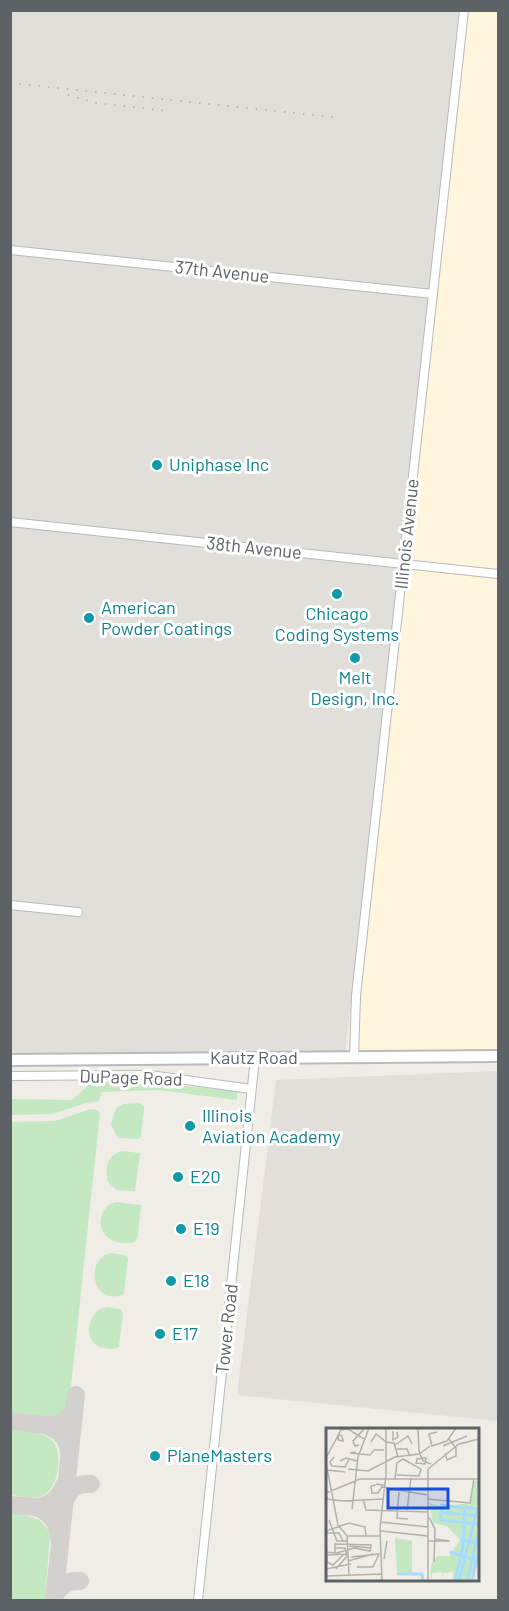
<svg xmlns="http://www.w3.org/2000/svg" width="509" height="1611" font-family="Barlow,sans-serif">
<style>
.commercial{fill:#fef5dc}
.industrial{fill:#e1dfda}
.green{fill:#c4e8c2}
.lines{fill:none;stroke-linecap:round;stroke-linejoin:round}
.taxiway{stroke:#d2d1ce;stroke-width:18}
.street-casing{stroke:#b6b9bd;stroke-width:10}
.secondary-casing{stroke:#b7bbc0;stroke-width:14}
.street{stroke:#fff;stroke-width:8}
.secondary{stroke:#fff;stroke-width:10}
.rail{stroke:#b4b5b6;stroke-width:2;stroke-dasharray:1.5 8;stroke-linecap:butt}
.culture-dot{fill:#0f9aa8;stroke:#fff;stroke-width:2}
.labels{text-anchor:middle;stroke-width:6;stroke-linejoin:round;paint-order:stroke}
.street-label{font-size:18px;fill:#5d6266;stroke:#fff}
.culture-label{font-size:18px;fill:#0d838f;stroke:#fff;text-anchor:start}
.inset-river{fill:none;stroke:#a7dcff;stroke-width:3}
.inset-road{fill:none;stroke:#b1b1af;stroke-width:1.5}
.view{fill:#1d4ed8;fill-opacity:0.15;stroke:#1d4ed8;stroke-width:3}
.inset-edge{fill:none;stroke:#5d6266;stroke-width:3}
</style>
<rect width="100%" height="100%" fill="#f0ede6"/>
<!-- commercial -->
<g class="commercial">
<polygon points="467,11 498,11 498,571 408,561"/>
<polygon points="407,568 498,577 498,1053 353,1055"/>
</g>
<!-- industrial -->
<g class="industrial">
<polygon points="10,11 459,11 400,569 345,1054 11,1055"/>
<polygon points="498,1071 498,1421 237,1395 276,1080"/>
</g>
<!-- green -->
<g class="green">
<polygon points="92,1082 146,1082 237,1091 237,1100 157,1090 102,1092 99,1101 86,1103 53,1114 11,1115 11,1099 72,1100"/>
<polygon points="140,1103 144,1106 144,1109 141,1137 138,1139 121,1138 116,1135 111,1124 116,1108 123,1104"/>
<path d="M90,1109L97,1110L100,1113L69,1405C61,1427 28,1415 11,1413V1122L55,1121Z"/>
<path d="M122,1151L140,1153L135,1191L117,1190L108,1182C104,1168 107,1155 122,1151Z"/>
<path d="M116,1202L141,1205L138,1235L135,1242C94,1250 92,1208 116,1202Z"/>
<path d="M111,1253L125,1255L128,1258L124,1294C94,1308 82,1260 111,1253Z"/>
<path d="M107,1307L120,1309L123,1313L119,1346C114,1350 112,1349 105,1348C82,1346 85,1310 107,1307Z"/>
<path d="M10,1430C22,1432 38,1431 48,1437C65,1447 60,1486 44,1495C35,1500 20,1496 11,1495Z"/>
<path d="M11,1514C28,1516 45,1516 50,1536L45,1600H11Z"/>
</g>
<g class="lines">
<!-- taxiway -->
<g class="taxiway">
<polyline points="10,1421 46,1425"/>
<path d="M69,1452C67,1437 60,1431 46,1425C60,1426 66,1422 74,1411"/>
<path d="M64,1503C70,1489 75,1483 91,1484"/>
<polyline points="10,1505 36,1507"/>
<path d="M59,1537C58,1522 50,1512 36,1507C50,1506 60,1497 65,1484"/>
<path d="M54,1596C61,1585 68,1580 80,1581"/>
<polyline points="54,1600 76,1395"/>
</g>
<!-- street casing -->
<g class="street-casing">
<g id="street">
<polyline points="10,250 433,294"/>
<polyline points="10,522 498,574"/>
<polyline points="10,905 78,912"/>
<polyline points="354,1058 356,996 464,10"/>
<polyline points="10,1076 150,1075 251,1089"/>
<polyline points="198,1600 255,1058"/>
</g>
</g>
<!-- secondary casing -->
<g class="secondary-casing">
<polyline id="secondary" points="10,1060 498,1056"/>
</g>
<!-- street -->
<use href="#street" class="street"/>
<!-- secondary -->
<use href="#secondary" class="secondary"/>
<!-- rail -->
<g class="rail">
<polyline points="10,83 333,117"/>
<polyline points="68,95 96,103 168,111"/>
</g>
</g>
<!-- markers -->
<g class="culture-dot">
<circle cx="157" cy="465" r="6"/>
<circle cx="337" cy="594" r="6"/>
<circle cx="89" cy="618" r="6"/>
<circle cx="355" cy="658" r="6"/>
<circle cx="190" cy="1126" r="6"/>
<circle cx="178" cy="1177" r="6"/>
<circle cx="181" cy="1229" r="6"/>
<circle cx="171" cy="1281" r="6"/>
<circle cx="160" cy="1334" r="6"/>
<circle cx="155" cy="1456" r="6"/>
</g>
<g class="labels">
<!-- street labels -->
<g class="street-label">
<text transform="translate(222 272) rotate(6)" y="6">37th Avenue</text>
<text transform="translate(407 534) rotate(-84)" y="6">Illinois Avenue</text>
<text transform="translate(254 548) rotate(6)" y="6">38th Avenue</text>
<text x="254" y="1064">Kautz Road</text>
<text transform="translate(131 1078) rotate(2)" y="6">DuPage Road</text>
<text transform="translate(227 1329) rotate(-84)" y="6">Tower Road</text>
</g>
<!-- culture labels -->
<g class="culture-label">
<text x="169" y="471">Uniphase Inc</text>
<text x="101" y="614">American<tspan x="101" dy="21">Powder Coatings</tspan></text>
<text x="337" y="620" text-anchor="middle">Chicago<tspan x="337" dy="21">Coding Systems</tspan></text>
<text x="355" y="684" text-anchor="middle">Melt<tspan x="355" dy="21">Design, Inc.</tspan></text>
<text x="202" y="1122">Illinois<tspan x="202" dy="21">Aviation Academy</tspan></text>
<text x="190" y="1183">E20</text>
<text x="193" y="1235">E19</text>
<text x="183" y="1287">E18</text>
<text x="172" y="1340">E17</text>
<text x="167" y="1462">PlaneMasters</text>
</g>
</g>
<!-- overview -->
<g transform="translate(326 1428)">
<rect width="153" height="153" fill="#f0ede6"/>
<path d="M149,53H153V81H149L132,153H127V144L117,145V153L116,144L106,145V153L104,145V153V145L106,135L111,128H123L134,112L121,98L107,95L103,75L118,79L141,75L143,79ZM152,82L153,121L145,153H134ZM69,110L86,113V145H71Z" fill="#c4e8c2"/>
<path class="inset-river" d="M114,77L153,81M115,78V92L153,96M114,84L153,88M134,112L153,115M124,124L150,132M71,146H96L97,152M129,153L137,118L139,81M133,153L151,81M141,153L153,104M146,153L153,123"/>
<path class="inset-road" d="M92,0L93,23L97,33L105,36M67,3V12L72,9L71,4M111,4L103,6L106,18L121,13L130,0M13,6L16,8L17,13L12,12ZM45,14L50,6L59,13M59,14L68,15L72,29M33,17L29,18L27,13L39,0M69,17L82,8L86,16M117,18L141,8M70,21H81L84,28M30,24L24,25L44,27L48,22H58M119,25L121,32L130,28V20L123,11M8,29L4,34L6,38L19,39L23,31M0,30L15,2L22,1L38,11M100,30L99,36L90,35L91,31L98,30H101M14,33L20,30L31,33M0,35L12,97L21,108L23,146M22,41L42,43L69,29L93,26L104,18M1,42L19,44M69,51L71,35L77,31L95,41L93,48L71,47M50,57L45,58L46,65H52L57,57L50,56M55,59L101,67M73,64L71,90L82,91M0,65L1,71L17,73L57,71M0,65L34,51H153M37,71L40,82L102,84M101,71L144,75L148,51M26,81L32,29L43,0M81,82L85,50M103,89L109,101L108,134M3,92L11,113H21M55,94L102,99M0,103L23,95L39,99L40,108M55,103L102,108M0,105H13L17,113M21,108H55M102,113H124L108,111M0,115L1,135M23,118L45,120M9,120H19L21,128L10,141M1,124L9,125H11L28,120L44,123L45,117L9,116V125M1,127L20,126M25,129L53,126L47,139H31M58,131L61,113M22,133L47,126M1,134L7,137L18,126M0,141L25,136M0,148L56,146M56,153L54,100L60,46V0M102,153V41L133,16L153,11"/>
<path class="view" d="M62,61H122V80H62Z"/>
<rect width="153" height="153" class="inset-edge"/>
</g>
<!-- border -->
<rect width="509" height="1611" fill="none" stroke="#5d6266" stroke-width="24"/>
</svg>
